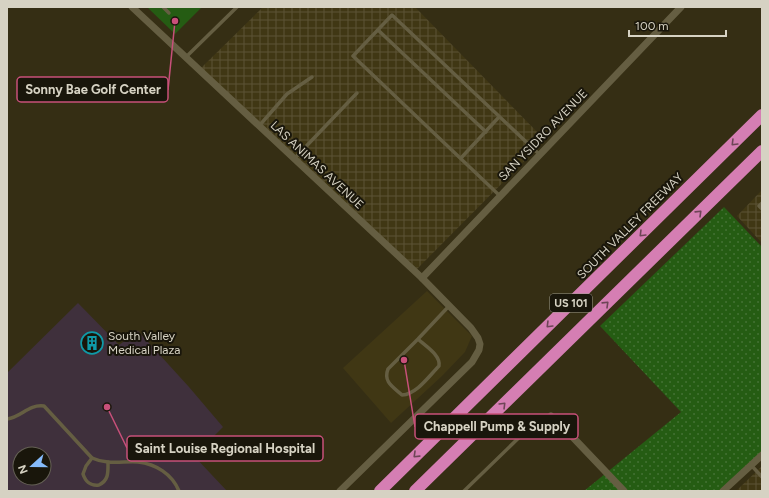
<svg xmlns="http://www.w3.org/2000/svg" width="769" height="498" font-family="Figtree,sans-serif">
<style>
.built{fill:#403714}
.industrial{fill:url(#industrial-grid)}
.medical{fill:#3f303c;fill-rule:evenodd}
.grass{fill:url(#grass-dots)}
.pitch{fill:#255c13}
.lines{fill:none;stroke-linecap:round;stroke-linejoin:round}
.lane{stroke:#655e42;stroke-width:3.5}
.street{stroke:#655e42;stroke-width:7}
.highway{stroke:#d57eb3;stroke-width:12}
.oneway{stroke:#6e4557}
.labels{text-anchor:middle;stroke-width:4;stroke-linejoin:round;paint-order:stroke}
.shield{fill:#19160b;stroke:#9d9a8c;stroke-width:1}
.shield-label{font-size:11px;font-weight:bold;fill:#d6d2c3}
.street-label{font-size:12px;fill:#d6d2c3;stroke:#19160b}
.poi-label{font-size:12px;fill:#d6d2c3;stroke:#19160b;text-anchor:start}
.leader{fill:none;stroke:#c8507a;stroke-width:1.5}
.callout-dot{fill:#c8507a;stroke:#19160b;stroke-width:1.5}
.callout{fill:#19160b;stroke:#c8507a;stroke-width:1.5}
.callout-label{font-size:13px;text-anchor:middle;font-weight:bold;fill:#d6d2c3}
</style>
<defs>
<pattern id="industrial-grid" width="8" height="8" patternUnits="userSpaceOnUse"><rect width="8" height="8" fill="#403714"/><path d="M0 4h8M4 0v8" fill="none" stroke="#5b5335"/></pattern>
<pattern id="grass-dots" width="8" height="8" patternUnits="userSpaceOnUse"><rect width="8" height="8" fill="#255c13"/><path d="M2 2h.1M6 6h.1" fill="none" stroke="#447234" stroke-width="1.8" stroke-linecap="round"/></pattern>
</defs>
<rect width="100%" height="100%" fill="#352e14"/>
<!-- built -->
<polygon class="built" points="427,291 472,336 465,352 442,376 391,423 343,368"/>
<!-- industrial -->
<g class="industrial">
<polygon points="263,7 415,7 545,140 417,269 201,68"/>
<polygon points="762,190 762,243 737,216"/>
<polygon points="762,466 762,491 736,491"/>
</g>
<!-- medical -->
<path class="medical" d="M78,303L119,345L138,331L189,387L223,427L194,456L227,491H7V373ZM20,454H44V478H20Z"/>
<!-- grass -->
<polygon class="grass" points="724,207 762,247 762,453 723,491 584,491 681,412 600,326"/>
<!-- pitch -->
<polygon class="pitch" points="147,7 202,7 175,34"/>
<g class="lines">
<!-- lane -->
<g class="lane">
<polyline points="163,7 169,13"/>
<polyline points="378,30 486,132"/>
<polyline points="186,57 237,7"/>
<polyline points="259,126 287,94 312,77"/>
<polyline points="461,158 499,117"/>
<polyline points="294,159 357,93"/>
<polyline points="500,196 353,56 392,15 540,155"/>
<polyline points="762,203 759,206 762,209"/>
<path d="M418,339C425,346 441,355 439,366C429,376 417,394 402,395C393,387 383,382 388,369L418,339L449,306"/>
<path d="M7,419C22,417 28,404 44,406L92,458C107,465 123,461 138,462C156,464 172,474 179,491"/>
<path d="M92,458L86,466L83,474C86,483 91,486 99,485C109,480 108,472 108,462"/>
<polyline points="751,465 762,477"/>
<polyline points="464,491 533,424 551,416"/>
</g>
<!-- street -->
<g class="street">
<polyline points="132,7 422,278 471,328 478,338 480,344 479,350 472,362 340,491"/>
<polyline points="422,278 681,7"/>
<polyline points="551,416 565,429 624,491"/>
<polyline points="723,491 762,455"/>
</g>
<!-- highway -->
<g class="highway">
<polyline points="380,491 762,115"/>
<polyline points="415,491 762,151"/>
</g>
</g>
<!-- one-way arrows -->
<defs><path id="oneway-chevron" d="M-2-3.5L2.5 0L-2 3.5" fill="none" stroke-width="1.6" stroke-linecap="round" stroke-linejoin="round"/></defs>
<g class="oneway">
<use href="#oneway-chevron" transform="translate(734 143) rotate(135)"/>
<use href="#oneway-chevron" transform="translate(699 213) rotate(-44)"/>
<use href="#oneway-chevron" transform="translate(642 234) rotate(135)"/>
<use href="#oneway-chevron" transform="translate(606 304) rotate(-44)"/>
<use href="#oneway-chevron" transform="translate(549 325) rotate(135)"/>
<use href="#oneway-chevron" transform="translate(503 405) rotate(-45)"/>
<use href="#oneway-chevron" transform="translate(416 455) rotate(136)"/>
</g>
<!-- icons -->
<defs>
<g id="building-ring" transform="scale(1.15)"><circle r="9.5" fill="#19160b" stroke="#0f9aa8" stroke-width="1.5"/><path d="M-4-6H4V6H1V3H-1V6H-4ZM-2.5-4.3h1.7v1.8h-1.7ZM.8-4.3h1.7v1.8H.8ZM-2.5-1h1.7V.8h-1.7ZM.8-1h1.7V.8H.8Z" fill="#0f9aa8"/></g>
</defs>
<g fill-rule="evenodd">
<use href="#building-ring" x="92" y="343"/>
</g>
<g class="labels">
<!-- shield labels -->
<rect class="shield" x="550" y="294" width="42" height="18" rx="3"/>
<g class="shield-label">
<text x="571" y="307">US 101</text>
</g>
<!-- street labels -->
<g class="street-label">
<text transform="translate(543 135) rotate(-46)" y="4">SAN YSIDRO AVENUE</text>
<text transform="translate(317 165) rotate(43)" y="4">LAS ANIMAS AVENUE</text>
<text transform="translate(630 226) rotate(-45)" y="4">SOUTH VALLEY FREEWAY</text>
</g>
<!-- poi labels -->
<g class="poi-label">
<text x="108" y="340">South Valley<tspan x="108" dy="14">Medical Plaza</tspan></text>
</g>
</g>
<!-- callouts -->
<path class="leader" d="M175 21L168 90M404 360L415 427M107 407L127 448"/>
<g class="callout-dot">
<circle cx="175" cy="21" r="4"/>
<circle cx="404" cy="360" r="4"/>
<circle cx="107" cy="407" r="4"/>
</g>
<g class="callout">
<rect x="17" y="77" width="151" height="25" rx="4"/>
<rect x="415" y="414" width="163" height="25" rx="4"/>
<rect x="127" y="436" width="196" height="25" rx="4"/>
</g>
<g class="callout-label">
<text x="93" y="94">Sonny Bae Golf Center</text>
<text x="497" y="431">Chappell Pump &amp; Supply</text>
<text x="225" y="453">Saint Louise Regional Hospital</text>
</g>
<!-- border -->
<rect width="769" height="498" fill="none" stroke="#d6d2c3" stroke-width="16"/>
<!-- north arrow -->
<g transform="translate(32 466) rotate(249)"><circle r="19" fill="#19160b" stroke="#656155"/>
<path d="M0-3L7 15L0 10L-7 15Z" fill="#85bbfb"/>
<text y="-6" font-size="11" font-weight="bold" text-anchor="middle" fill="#d6d2c3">N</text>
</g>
<!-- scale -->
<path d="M629 30v6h97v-6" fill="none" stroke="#d6d2c3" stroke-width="2"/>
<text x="635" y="30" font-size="12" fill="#d6d2c3" stroke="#19160b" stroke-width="3" paint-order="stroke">100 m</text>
</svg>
